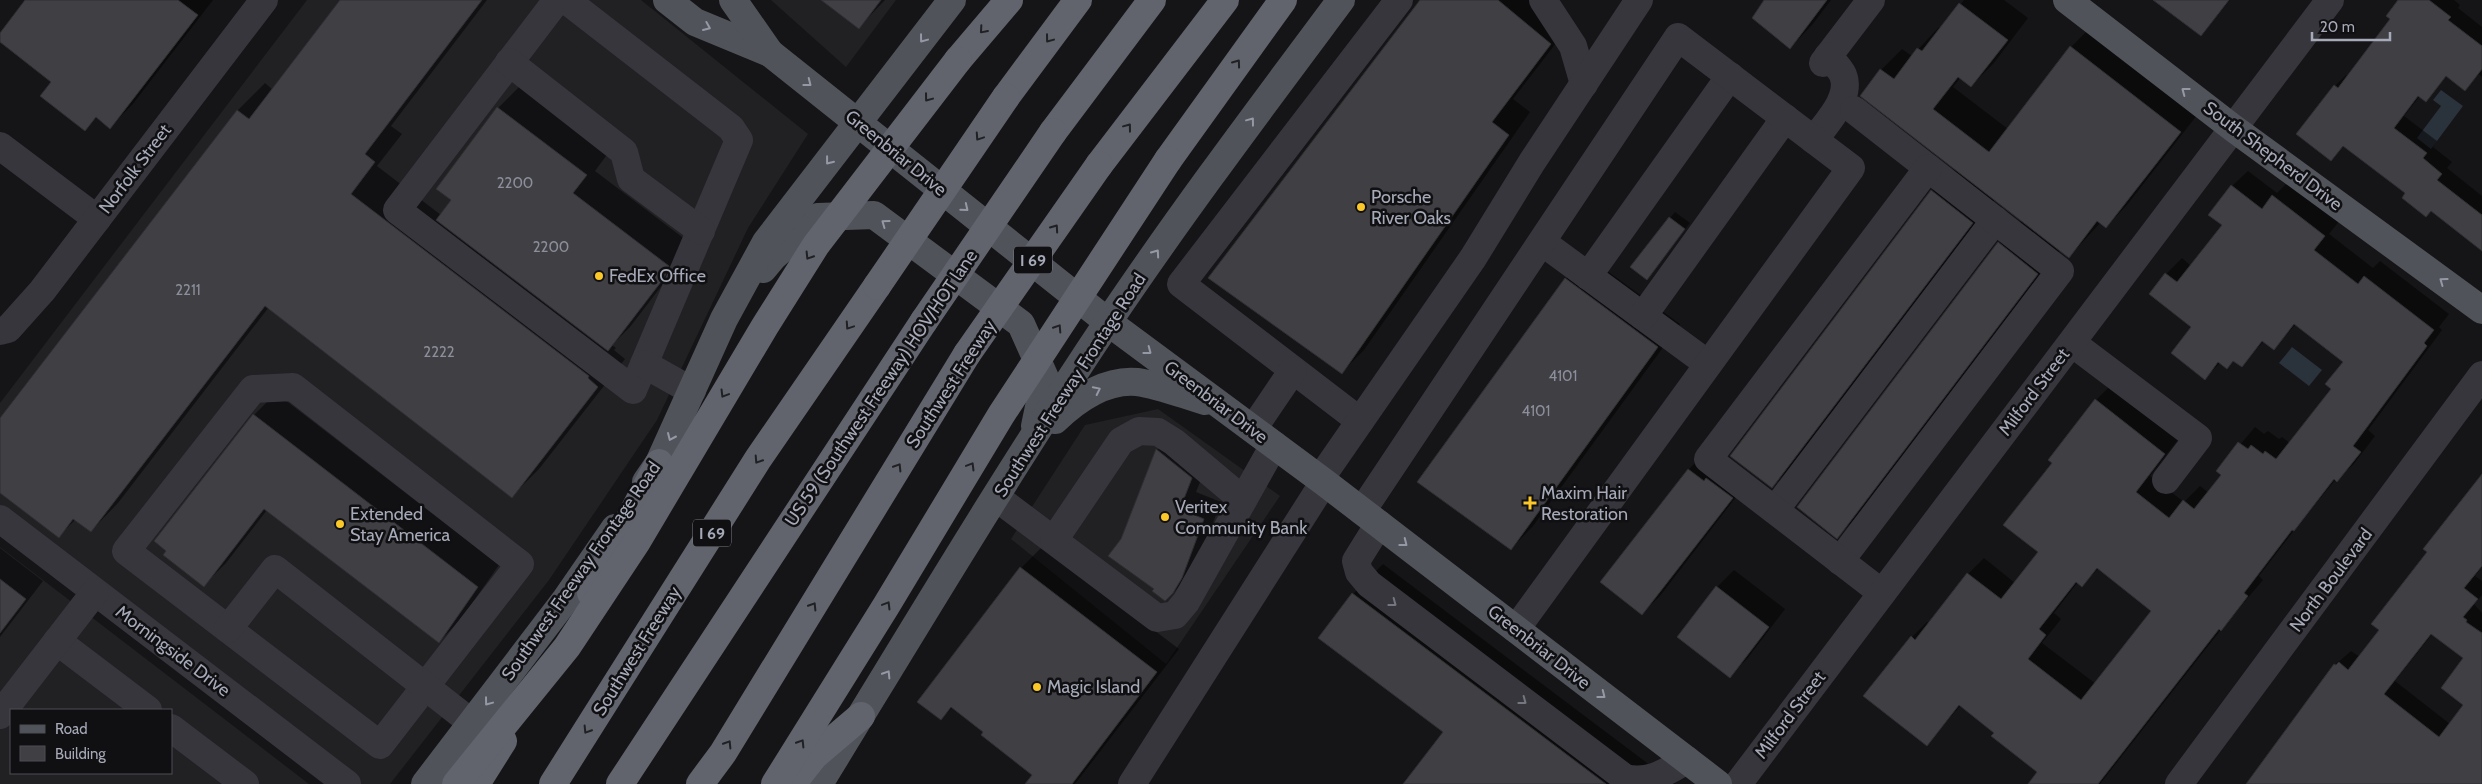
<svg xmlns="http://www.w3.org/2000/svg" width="2482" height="784" font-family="Cabin,sans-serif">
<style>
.built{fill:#212124;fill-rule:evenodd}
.water{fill:#2a323b}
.shadow{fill:#0007;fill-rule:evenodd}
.building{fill:#3f3f44;stroke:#2f2f33;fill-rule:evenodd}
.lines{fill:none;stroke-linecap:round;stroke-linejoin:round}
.minor{stroke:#36363c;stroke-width:28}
.major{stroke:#51535b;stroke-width:28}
.highway{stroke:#61636d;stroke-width:28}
.highway-bridge{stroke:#61636d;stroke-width:28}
.oneway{stroke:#9599a5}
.oneway2{stroke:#202124}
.oneway3{stroke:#747680}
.poi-dot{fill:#fac829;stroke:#101012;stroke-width:2}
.labels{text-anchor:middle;stroke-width:5;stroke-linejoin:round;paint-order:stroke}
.number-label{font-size:15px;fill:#8c8f9b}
.shield{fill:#101012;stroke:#797c86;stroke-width:1}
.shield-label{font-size:16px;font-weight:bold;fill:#a6aab8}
.street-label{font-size:18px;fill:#a6aab8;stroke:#101012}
.poi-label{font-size:18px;fill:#a6aab8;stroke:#101012;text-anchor:start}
</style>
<rect width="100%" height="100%" fill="#151517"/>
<!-- built -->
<g class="built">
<polygon points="307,0 641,0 808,134 748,228 657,420 549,580 390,784 361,784 0,507 0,403"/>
<polygon points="771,0 896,0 846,67"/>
<polygon points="1158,409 1280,496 1166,664 1011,539 1085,425"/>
<path d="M0,547L309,784H0ZM11,710H171V773H11Z"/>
</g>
<!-- water -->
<g class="water">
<polygon points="2441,90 2463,106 2431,149 2417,138 2441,106 2433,100"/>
<polygon points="2292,347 2322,370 2309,386 2279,363"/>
</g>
<!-- shadow -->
<g class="shadow">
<polygon points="27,0 213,0 132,105 110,127 97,117 85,129 53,82 0,41 0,35"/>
<polygon points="342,0 487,0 391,126 402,134 377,166 441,215 452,200 498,108 520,86 609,152 595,171 690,243 686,254 630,327 612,345 616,348 614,350 625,359 539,469 512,496 269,307 118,503 91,531 76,519 59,536 0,491 0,420 237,111 265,83 273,90"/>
<polygon points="824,0 885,0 859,27"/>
<polygon points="1421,0 1547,0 1573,21 1513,99 1530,112 1364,350 1342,372"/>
<polygon points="1765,0 1831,0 1812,25 1790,48"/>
<polygon points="1964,0 2004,0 2028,18 1993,64 1971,86 1961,77 1953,87 2008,129 2071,47 2092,26 2201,110 2127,205 2106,227 2101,222 2069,257 2060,250 1859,515 1837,537 1999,243 2022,220 1995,199 1794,464 1772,487 1932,191 1955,168 1861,96 1881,70 1902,49 1912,56 1939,27 1941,29"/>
<polygon points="2163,0 2230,0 2201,35"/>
<polygon points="2400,0 2454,0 2460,5 2458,8 2482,27 2482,77 2479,74 2465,89 2447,75 2426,100 2420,96 2404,116 2437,141 2433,147 2452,162 2447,168 2482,196 2482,249 2344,145 2331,159 2298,134 2335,86 2346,75 2348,77 2391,19"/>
<path d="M2248,171L2277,193L2289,181L2340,220L2329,234L2373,268L2380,261L2449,314L2439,327L2442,330L2368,430L2375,436L2353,465L2336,479L2299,524L2259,576L2263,580L2223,627L2100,784H2029L2039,772L1996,732L1961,705L1927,744L1912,637L1927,622L1929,623L1968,574L1984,558L2015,583L2039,552L2053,462L2050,460L2096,400L2112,384L2180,437L2150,476L2184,502L2200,486L2209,493L2223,475L2218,471L2255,427L2264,434L2268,431L2279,439L2282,437L2290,443L2333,389L2344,361L2296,324L2274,348L2264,341L2241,366L2234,360L2221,362L2205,378L2193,327L2166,274L2182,258L2191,266L2223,225L2232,186ZM2099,568L2153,611L2096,684L2042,643L2061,619L2054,613L2078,582L2082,585Z"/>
<polygon points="1675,212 1690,223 1652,272 1670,218"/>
<polygon points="1588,257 1680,324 1533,526 1511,549 1566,279"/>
<polygon points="276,393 499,565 461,619 439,642 267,510 226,563 204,585 155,541 254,415"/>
<polygon points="1174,432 1209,460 1196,492 1221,502 1199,559 1184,582 1167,599 1155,589 1122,539 1157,450"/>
<polygon points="1706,452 1749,480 1660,596 1642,613 1689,469"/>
<path d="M2482,476V567L2475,576L2482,581V595L2474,604L2482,613V784H2247L2335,665L2351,651L2360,657L2381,630L2429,552ZM2433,633L2464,658L2465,705L2450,724L2395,681Z"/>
<polygon points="1043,546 1179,649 1075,784 1034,784 1034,775 953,707 941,718 1021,568"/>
<polygon points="0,548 43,581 0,637"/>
<polygon points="1383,564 1675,784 1405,784 1444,731 1320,638 1353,594"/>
<polygon points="1734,570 1785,609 1747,659 1729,676 1717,587"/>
</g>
<!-- building -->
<g class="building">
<polygon points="25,0 178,0 198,15 110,129 96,117 85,131 40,96 51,82 0,42 0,33"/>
<polygon points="340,0 482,0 365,154 375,162 351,194 589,376 588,378 598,387 512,498 265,306 91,532 73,519 59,538 0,493 0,418 237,110 249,119"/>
<polygon points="821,0 881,0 859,29"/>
<polygon points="1420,0 1498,0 1551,44 1492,122 1509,135 1342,374 1208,278"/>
<polygon points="1764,0 1827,0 1790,49 1752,18"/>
<polygon points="2153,0 2229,0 2201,36"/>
<polygon points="2398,0 2429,0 2451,17 2448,20 2482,46 2482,69 2465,91 2446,76 2426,102 2418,96 2394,128 2427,153 2423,158 2442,174 2437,180 2482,215 2482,251 2431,211 2426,217 2402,198 2405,193 2343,146 2331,161 2296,134 2334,85 2338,88 2390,19 2386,16"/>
<polygon points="1959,3 2008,40 1971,87 1958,77 1933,109 1989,152 2070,46 2181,132 2106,228 2097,221 2069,258 1860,96 1880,69 1894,79 1917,48 1922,51"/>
<polygon points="497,107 587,175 573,193 669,266 664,278 608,351 436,220 451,200 436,189"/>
<path d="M2231,185L2262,209L2272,195L2325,236L2314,250L2358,284L2364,276L2434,330L2424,343L2427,346L2353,446L2361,452L2337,482L2334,479L2294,531L2292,530L2244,593L2248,596L2221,631L2219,629L2098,784H2028L2037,772L1991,736L1994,733L1959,705L1927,746L1863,696L1911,636L1915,640L1967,573L2001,599L2038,552L2003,525L2052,463L2048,460L2095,399L2165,454L2136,492L2169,518L2183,500L2194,509L2221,475L2216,471L2238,442L2248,449L2251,445L2263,454L2265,451L2276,459L2331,389L2325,384L2343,362L2294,324L2274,350L2262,341L2242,367L2233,361L2227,369L2218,362L2205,380L2171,353L2191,327L2149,294L2165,273L2177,282L2222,225L2208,215ZM2097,568L2151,611L2081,700L2028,659L2046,635L2039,629L2076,582L2082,587Z"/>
<polygon points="1931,190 1973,223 1772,488 1730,456"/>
<polygon points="1669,217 1685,229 1647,280 1630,267"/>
<polygon points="1998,242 2038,274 1837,539 1797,507"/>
<polygon points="1565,278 1658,347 1511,550 1417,482"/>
<polygon points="253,414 478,587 439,643 264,509 204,587 163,555 166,551 154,541"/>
<polygon points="1156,449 1192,478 1180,509 1204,519 1182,578 1173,593 1165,601 1152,591 1154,589 1108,556 1121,539"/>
<polygon points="1688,469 1704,481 1706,478 1733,498 1642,615 1600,582"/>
<path d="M2482,474V566L2464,588L2478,599L2463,617L2467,620L2466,622L2482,633V784H2246L2334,664L2336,665L2339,662L2348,670L2379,630L2371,624L2427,552L2423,549ZM2431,634L2463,658L2441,688L2463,705L2439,737L2384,694Z"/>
<polygon points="1020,567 1157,672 1072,784 1025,784 1032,775 981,735 983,732 951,707 941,720 917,702"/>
<polygon points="0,579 26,599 0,633"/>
<polygon points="1716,586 1769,627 1730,678 1677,637"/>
<polygon points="1352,593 1606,784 1403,784 1443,732 1318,638"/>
</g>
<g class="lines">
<!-- minor -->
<g class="minor">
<polyline points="557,0 397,210 633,390 739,140 731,128 566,0"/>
<polyline points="1543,0 1573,46 1584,84"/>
<polyline points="509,62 624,152 631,179 701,231"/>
<polyline points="1823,63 1871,0"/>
<path d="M1814,140C1826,123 1852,98 1843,75C1840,68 1833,62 1828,56"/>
<polyline points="0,146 97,219"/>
<polyline points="1542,242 1708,364"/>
<polyline points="1588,276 1730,76"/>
<polyline points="1643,316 1785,118"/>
<polyline points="0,331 8,329 42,291 264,0"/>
<polyline points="2072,343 2198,438 2166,480"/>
<polyline points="644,364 692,391"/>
<polygon points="293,387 520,564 380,745 126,551 253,389"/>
<polyline points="1360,421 1181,284 1399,0"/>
<polyline points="1253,429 1293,370"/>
<polyline points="1320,479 1473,258 1532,162 1639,0"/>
<polyline points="997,498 1157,618 1175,615 1186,602 1274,445"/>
<polyline points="1775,510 1995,220"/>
<polyline points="1362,511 1678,37 1851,168 1516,629"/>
<polyline points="0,519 347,784"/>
<path d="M1379,524L1356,561L1359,572L1369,584L1625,778C1649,784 1666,772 1687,760"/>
<polyline points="1054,540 1121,441 1139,431 1158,432 1174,442 1243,500"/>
<polyline points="1840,561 2060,271 1854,110"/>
<polyline points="1882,593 1708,459 1928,168"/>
<polyline points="228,629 275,569 472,723"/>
<polyline points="57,641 148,710"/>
<polyline points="0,715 95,592"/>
<polyline points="171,728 245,784"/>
<polyline points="1132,784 1324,482"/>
<polyline points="1738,784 2330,0"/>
<polyline points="2179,784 2482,375"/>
</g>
<!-- major -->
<g class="major">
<polyline points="667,0 695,22 770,53"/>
<polyline points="733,0 770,53 1108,322 1324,482 1718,784"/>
<polyline points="2067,0 2233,128 2482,310"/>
<polyline points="763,269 773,257 818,217 874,215 1021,324 1045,378 1035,426"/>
<path d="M1055,420C1076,400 1106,379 1137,382C1160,385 1184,395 1205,401"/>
<polyline points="646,482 659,463 724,319 766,242 952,0"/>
<polyline points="425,784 566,599 615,528"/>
<path d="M819,784C914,629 1007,473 1108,322C1182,212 1262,106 1341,0"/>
</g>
<!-- highway -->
<g class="highway">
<polyline points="958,60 1009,0"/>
<polyline points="1006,97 1078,0"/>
<polyline points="1053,132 1152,0"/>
<polyline points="1168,160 1283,0"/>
<polyline points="1099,165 1225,0"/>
<polyline points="591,593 659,463"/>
<polyline points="476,784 503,741"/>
<polyline points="553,784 758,459 877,286"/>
<polyline points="620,784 924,321"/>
<polyline points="700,784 723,753 967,354"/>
<polyline points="792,784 814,756 861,716"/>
</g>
<!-- highway-bridge -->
<g class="highway-bridge">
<polyline points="877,286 1006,97"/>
<polyline points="924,321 1053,132"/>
<polyline points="967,354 1099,165"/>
<polyline points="456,784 567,647 636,543 765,326 816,245 958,60"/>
<polyline points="775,784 886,606 1001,415 1168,160"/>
</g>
</g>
<!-- one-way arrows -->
<defs><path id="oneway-chevron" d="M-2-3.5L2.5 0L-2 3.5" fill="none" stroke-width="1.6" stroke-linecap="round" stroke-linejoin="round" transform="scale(1.25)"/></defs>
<g class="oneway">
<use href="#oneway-chevron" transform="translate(707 27) rotate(23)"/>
<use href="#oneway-chevron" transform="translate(923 39) rotate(127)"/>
<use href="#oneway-chevron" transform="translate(808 83) rotate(38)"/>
<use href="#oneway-chevron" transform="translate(2185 91) rotate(-143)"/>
<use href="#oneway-chevron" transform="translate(1251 121) rotate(-53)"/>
<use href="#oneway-chevron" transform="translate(829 161) rotate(128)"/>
<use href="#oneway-chevron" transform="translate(965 208) rotate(39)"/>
<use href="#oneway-chevron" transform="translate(885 223) rotate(-144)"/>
<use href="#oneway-chevron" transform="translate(1156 253) rotate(-55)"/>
<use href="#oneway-chevron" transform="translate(2443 281) rotate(-144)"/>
<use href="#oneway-chevron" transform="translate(1148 351) rotate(37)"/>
<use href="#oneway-chevron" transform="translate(1097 390) rotate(-26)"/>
<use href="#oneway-chevron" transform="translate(671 437) rotate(114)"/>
<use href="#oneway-chevron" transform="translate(1404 543) rotate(38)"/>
<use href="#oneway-chevron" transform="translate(887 674) rotate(-58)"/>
<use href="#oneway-chevron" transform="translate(1602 695) rotate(38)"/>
<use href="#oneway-chevron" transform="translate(488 702) rotate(127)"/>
</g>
<g class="oneway2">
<use href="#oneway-chevron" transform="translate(983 30) rotate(131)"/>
<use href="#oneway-chevron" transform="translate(1049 39) rotate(127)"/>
<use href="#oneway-chevron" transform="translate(1237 63) rotate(-54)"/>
<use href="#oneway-chevron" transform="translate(928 98) rotate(127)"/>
<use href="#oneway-chevron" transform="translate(1128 127) rotate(-53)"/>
<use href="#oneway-chevron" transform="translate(979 137) rotate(124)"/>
<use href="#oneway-chevron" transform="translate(1055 228) rotate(-55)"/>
<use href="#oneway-chevron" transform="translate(809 256) rotate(122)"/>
<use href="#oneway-chevron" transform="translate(849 326) rotate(124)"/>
<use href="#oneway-chevron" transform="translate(1058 328) rotate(-57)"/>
<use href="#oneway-chevron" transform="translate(724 394) rotate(121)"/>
<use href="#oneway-chevron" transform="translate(758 460) rotate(123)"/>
<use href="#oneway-chevron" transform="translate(971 466) rotate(-59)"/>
<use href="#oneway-chevron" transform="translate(898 467) rotate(-58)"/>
<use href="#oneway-chevron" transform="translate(887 605) rotate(-59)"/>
<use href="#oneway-chevron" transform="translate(813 606) rotate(-58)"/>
<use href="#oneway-chevron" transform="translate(587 730) rotate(122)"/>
<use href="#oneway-chevron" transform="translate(801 743) rotate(-58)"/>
<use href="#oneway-chevron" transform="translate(728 744) rotate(-58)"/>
</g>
<g class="oneway3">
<use href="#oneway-chevron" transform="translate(1393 603) rotate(37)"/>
<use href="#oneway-chevron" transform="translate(1523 701) rotate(37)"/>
</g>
<!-- markers -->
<g class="poi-dot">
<circle cx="1361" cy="207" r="5"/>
<circle cx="599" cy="276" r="5"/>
<path d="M1527.5 495.5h5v5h5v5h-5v5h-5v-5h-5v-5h5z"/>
<circle cx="1165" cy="517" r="5"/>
<circle cx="340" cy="524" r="5"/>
<circle cx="1037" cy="687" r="5"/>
</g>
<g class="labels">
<!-- number labels -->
<g class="number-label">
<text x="515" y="188">2200</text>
<text x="551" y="252">2200</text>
<text x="188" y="295">2211</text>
<text x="439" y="357">2222</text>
<text x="1563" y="381">4101</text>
<text x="1536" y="416">4101</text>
</g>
<!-- shield labels -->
<g class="shield">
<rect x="1014" y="246.5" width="38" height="27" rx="4"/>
<rect x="693" y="519.5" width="38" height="27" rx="4"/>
</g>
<g class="shield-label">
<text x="1033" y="266">I 69</text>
<text x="712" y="539">I 69</text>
</g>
<!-- street labels -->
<g class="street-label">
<text transform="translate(896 153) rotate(39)" y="6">Greenbriar Drive</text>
<text transform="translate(2273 156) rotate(37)" y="6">South Shepherd Drive</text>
<text transform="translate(135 169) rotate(-53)" y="6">Norfolk Street</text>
<text transform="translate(951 384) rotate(-57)" y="6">Southwest Freeway</text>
<text transform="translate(1070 385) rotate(-57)" y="6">Southwest Freeway Frontage Road</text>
<text transform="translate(881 388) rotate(-56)" y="6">US 59 (Southwest Freeway) HOV/HOT lane</text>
<text transform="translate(2034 392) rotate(-53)" y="6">Milford Street</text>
<text transform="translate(1216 402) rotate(37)" y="6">Greenbriar Drive</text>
<text transform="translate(581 571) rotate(-55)" y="6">Southwest Freeway Frontage Road</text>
<text transform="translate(2331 580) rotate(-53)" y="6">North Boulevard</text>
<text transform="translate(1539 647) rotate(38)" y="6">Greenbriar Drive</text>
<text transform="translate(173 651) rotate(37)" y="6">Morningside Drive</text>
<text transform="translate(637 651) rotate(-58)" y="6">Southwest Freeway</text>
<text transform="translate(1790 715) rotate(-53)" y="6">Milford Street</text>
</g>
<!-- poi labels -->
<g class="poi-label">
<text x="1371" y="203">Porsche<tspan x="1371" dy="21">River Oaks</tspan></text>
<text x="609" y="282">FedEx Office</text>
<text x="1541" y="499">Maxim Hair<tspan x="1541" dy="21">Restoration</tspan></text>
<text x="1175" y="513">Veritex<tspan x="1175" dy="21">Community Bank</tspan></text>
<text x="350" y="520">Extended<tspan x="350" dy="21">Stay America</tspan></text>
<text x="1047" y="693">Magic Island</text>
</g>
</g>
<!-- legend -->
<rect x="10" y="709" width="162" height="65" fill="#101012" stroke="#4c4e54"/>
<rect x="20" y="725" width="25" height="8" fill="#51535b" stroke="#4c4e54"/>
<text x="55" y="734" font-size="15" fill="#a6aab8">Road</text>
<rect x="20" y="746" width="25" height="15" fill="#3f3f44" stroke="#4c4e54"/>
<text x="55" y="759" font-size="15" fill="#a6aab8">Building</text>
<!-- scale -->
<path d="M2312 32v8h78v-8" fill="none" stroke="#a6aab8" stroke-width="2.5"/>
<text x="2320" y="32" font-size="15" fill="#a6aab8" stroke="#101012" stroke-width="4" paint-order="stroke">20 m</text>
</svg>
